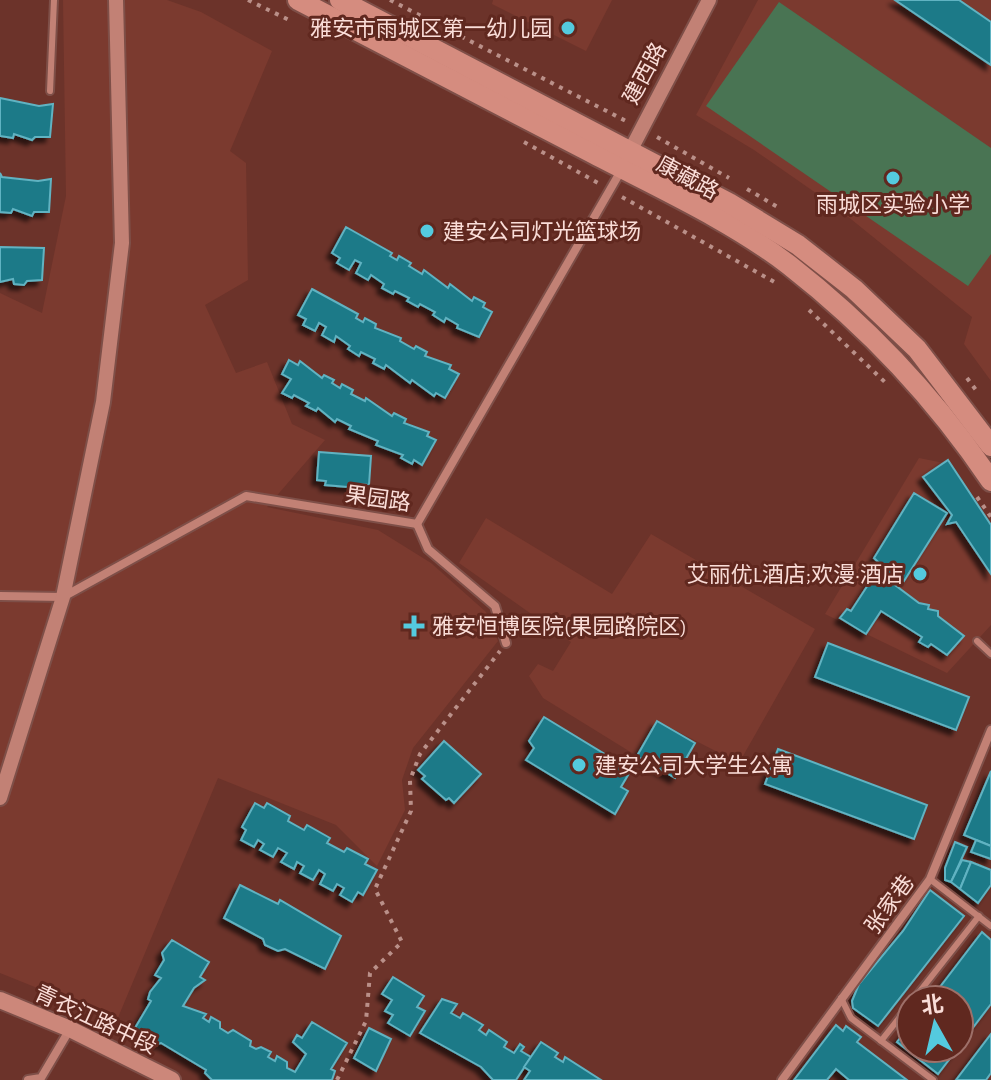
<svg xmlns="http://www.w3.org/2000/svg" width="991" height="1080" font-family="'Alegreya Sans','Noto Sans SC',sans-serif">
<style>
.built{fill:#7b3a2f}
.green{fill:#497453}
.building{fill:#1f7a88;stroke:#60b3c2;stroke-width:2;filter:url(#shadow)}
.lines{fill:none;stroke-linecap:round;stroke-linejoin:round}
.service-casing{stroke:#7e4f48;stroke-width:10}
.minor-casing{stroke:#7e4f48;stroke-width:12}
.tertiary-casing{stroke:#7e4f48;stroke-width:18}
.secondary-casing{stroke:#7e4f48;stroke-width:20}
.primary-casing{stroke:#7e4f48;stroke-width:24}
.path{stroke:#ba9089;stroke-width:4;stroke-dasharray:4 6;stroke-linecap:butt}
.service{stroke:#c28175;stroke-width:6}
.minor{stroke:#c28175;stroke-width:8}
.tertiary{stroke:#c28175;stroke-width:14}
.secondary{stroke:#cc877a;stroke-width:16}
.primary{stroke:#d58c7f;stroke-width:20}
.poi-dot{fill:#54cade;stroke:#60281f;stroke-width:3}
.labels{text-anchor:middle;stroke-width:6;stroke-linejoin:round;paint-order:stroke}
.poi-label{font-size:22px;fill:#faddd8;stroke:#60281f;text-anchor:start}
.street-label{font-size:22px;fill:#faddd8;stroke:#60281f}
</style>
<defs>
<filter id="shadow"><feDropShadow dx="-5" dy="5" stdDeviation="2" flood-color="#0009"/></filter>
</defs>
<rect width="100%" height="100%" fill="#6c332a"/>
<!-- built -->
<g class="built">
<polygon points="63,0 167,0 201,12 272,51 230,151 246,163 248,280 205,305 236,373 267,362 292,424 325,440 267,507 378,530 431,563 486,612 498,641 413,748 402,780 405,810 377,866 336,825 218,778 117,1020 0,973 0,293 42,313 66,196"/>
<polygon points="493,0 612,0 586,51 492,4"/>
<polygon points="758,0 991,0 991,381 964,344 972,317 836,207 754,150 696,115"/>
<polygon points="919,458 944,463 991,534 991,625 947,673 825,614"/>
<polygon points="486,518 612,594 651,534 815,629 739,763 657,721 637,756 543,698 529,676 538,664 553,671 571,642 459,563"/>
</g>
<!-- green -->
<polygon class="green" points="779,2 991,148 991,254 968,286 706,106"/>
<!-- building -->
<g class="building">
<polygon points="895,0 959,0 991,22 991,65"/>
<polygon points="0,98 39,106 53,104 50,137 35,137 32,140 14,134 13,138 0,136"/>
<polygon points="0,173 2,177 38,181 51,179 49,212 34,212 32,216 13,209 11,213 0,212"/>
<polygon points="346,227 392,253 390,256 397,260 399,256 411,263 409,266 422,274 424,270 448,288 450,284 472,301 474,297 485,303 483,307 492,312 479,337 457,328 458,325 446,318 444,322 433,315 435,312 420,304 418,307 407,301 409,298 395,291 393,294 382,288 384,284 371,275 368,280 356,273 361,263 355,260 349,270 337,263 340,258 332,253"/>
<polygon points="0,247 44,248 42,280 27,281 24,285 14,284 13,279 0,282"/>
<polygon points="312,289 358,314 356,318 363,322 365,318 376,324 375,328 401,338 400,341 414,349 416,346 427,352 425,356 451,365 449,369 459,374 445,398 436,393 434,396 412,380 410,383 386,365 384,369 373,363 375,359 361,352 359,356 348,349 350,346 336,336 334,342 322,335 326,327 319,323 315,331 303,325 306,319 298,315"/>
<polygon points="289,360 298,365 300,361 322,378 324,375 334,380 332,383 340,388 342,384 353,390 351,394 365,401 366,398 392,416 394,413 406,419 404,423 429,432 427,436 436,440 422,465 414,460 412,464 401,458 403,455 376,445 378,441 349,429 351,426 337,419 335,422 318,408 316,411 306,406 309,403 294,395 292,398 282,393 291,379 282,374"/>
<polygon points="319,452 371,456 369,485 360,484 359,488 325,485 326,481 317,480"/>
<polygon points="948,460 991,525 991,574 956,522 947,524 952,515 923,477"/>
<polygon points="914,493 947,513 904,581 895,576 891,582 919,603 929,605 928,609 938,611 938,616 964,636 947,655 931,644 928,647 919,642 922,637 881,611 866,634 840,618 847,609 851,611 881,565 874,558"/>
<polygon points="828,643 969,697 956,730 815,677"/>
<polygon points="544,717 631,770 621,787 628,791 615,814 526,760 534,748 529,741"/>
<polygon points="657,721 695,743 675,778 637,756"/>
<polygon points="444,741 481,774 454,803 449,798 446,800 422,779 425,776 418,770"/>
<polygon points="778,749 927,805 914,839 765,784"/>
<polygon points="991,771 991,846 964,835"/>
<polygon points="255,803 264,808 267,803 290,816 288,821 304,830 307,825 330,838 327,843 344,852 347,848 368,859 365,864 377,870 363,895 358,892 352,902 340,895 344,888 337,884 333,891 320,884 325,874 319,870 313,880 300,873 304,866 297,862 294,869 281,862 287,853 278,848 273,857 260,850 264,844 258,840 254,847 241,840 246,830 242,827"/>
<polygon points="976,840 991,846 991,859 971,852"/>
<polygon points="955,842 967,847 951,882 945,880 945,868"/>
<polygon points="962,860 971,862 960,889 951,882"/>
<polygon points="971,862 991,870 991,885 978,903 960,889"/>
<polygon points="240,885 278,904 280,900 341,936 325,969 285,949 278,951 265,945 263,939 224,918"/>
<polygon points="930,890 964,916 878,1026 853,1008 852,1001 859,984 903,931"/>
<polygon points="982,932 991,940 991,1004 959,1046 959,1000 930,1000"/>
<polygon points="172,940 209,962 200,977 205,980 194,988 183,1006 206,1014 203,1018 209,1022 211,1017 220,1022 220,1028 228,1033 233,1030 251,1041 250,1046 256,1049 261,1047 271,1052 268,1057 275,1061 277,1056 287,1062 287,1068 295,1072 306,1054 293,1042 297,1035 302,1038 312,1022 347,1043 331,1069 335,1071 332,1080 212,1080 205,1073 206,1070 161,1043 153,1045 145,1040 140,1035 142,1032 135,1028 151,1001 148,999 150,992 161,978 155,975 164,960 162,953"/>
<polygon points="393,977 424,996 417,1007 425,1011 410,1036 388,1023 393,1015 385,1011 392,1000 382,994"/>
<polygon points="442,999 457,1004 451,1013 460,1018 463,1013 483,1025 479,1030 486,1035 489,1030 507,1042 504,1047 514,1053 520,1044 524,1047 521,1051 531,1057 516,1080 493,1080 481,1067 420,1033"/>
<polygon points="911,1024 911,1048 958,1048 938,1074 897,1042"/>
<polygon points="836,1025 843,1031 846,1026 861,1037 857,1042 907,1080 849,1080 836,1069 827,1080 794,1080"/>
<polygon points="369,1028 391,1039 376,1071 354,1058"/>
<polygon points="991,1034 991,1073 986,1080 956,1080"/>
<polygon points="541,1042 558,1053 555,1057 563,1062 565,1057 601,1080 524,1080 530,1071 524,1067"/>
</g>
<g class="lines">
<!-- service casing -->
<g class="service-casing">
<g id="service">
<polyline points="50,91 54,0"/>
<polyline points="977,641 991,654"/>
<polyline points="930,879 991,926"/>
<polyline points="841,998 851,1018 933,1080"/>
<polyline points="913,1000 979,916"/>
<polyline points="881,1041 911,1003"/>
</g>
</g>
<!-- minor casing -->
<g class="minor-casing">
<g id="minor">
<polyline points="417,524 622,169"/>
<polyline points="417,524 428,549 495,606 506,643"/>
<polyline points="0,596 63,597 246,496 417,524"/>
<polyline points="28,1080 41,1078 70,1029"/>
<polyline points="782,1080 930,879 991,730"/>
</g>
</g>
<!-- tertiary casing -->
<g class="tertiary-casing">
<g id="tertiary">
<polyline points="627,157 709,0"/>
<polyline points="0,798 63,597 103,402 122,243 116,0"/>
</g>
</g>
<!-- secondary casing -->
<g class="secondary-casing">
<polyline id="secondary" points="0,1000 70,1029 172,1080"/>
</g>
<!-- primary casing -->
<g class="primary-casing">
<g id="primary">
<path d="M298,0C397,51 495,103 594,154C659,188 730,220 789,265C867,326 936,399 991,481"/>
<polyline points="340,0 729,203 798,245 854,289 917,349 991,446"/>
</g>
</g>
<!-- path -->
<g class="path">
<polyline points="248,0 289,20"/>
<polyline points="390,0 628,122"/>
<polyline points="657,137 729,178"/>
<polyline points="524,142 600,184"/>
<polyline points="747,189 781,209"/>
<polyline points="622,197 778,284"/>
<polyline points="809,310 887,384"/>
<polyline points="967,378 979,394"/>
<polyline points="977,497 991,517"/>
<polyline points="337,1080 366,1021 370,973 402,942 375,889 411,811 410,780 420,754 500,651"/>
</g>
<!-- service -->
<use href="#service" class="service"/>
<!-- minor -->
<use href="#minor" class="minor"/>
<!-- tertiary -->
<use href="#tertiary" class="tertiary"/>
<!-- secondary -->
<use href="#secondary" class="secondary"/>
<!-- primary -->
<use href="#primary" class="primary"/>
</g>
<!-- markers -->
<g class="poi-dot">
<circle cx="568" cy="28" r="8"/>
<circle cx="893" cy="178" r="8"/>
<circle cx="427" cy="231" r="8"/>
<circle cx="920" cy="574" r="8"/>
<path d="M410 614h8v8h8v8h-8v8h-8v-8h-8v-8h8z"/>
<circle cx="579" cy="765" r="8"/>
</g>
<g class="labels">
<!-- poi labels -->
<g class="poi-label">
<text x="552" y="36" text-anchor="end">雅安市雨城区第一幼儿园</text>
<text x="893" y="212" text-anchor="middle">雨城区实验小学</text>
<text x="443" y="239">建安公司灯光篮球场</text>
<text x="904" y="582" text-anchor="end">艾丽优L酒店;欢漫·酒店</text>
<text x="432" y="634">雅安恒博医院(果园路院区)</text>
<text x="595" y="773">建安公司大学生公寓</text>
</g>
<!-- street labels -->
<g class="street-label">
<text transform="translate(644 73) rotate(-62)" y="8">建西路</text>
<text transform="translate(688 177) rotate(28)" y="8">康藏路</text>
<text transform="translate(378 498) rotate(8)" y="8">果园路</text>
<text transform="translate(889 904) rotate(-54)" y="8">张家巷</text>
<text transform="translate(96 1019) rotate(25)" y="8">青衣江路中段</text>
</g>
</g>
<!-- north arrow -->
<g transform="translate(935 1024) rotate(352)"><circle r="38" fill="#60281f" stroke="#9e7069" stroke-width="2"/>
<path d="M0-6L14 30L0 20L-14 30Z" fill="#54cade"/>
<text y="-12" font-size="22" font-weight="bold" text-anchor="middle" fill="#faddd8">北</text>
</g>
</svg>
